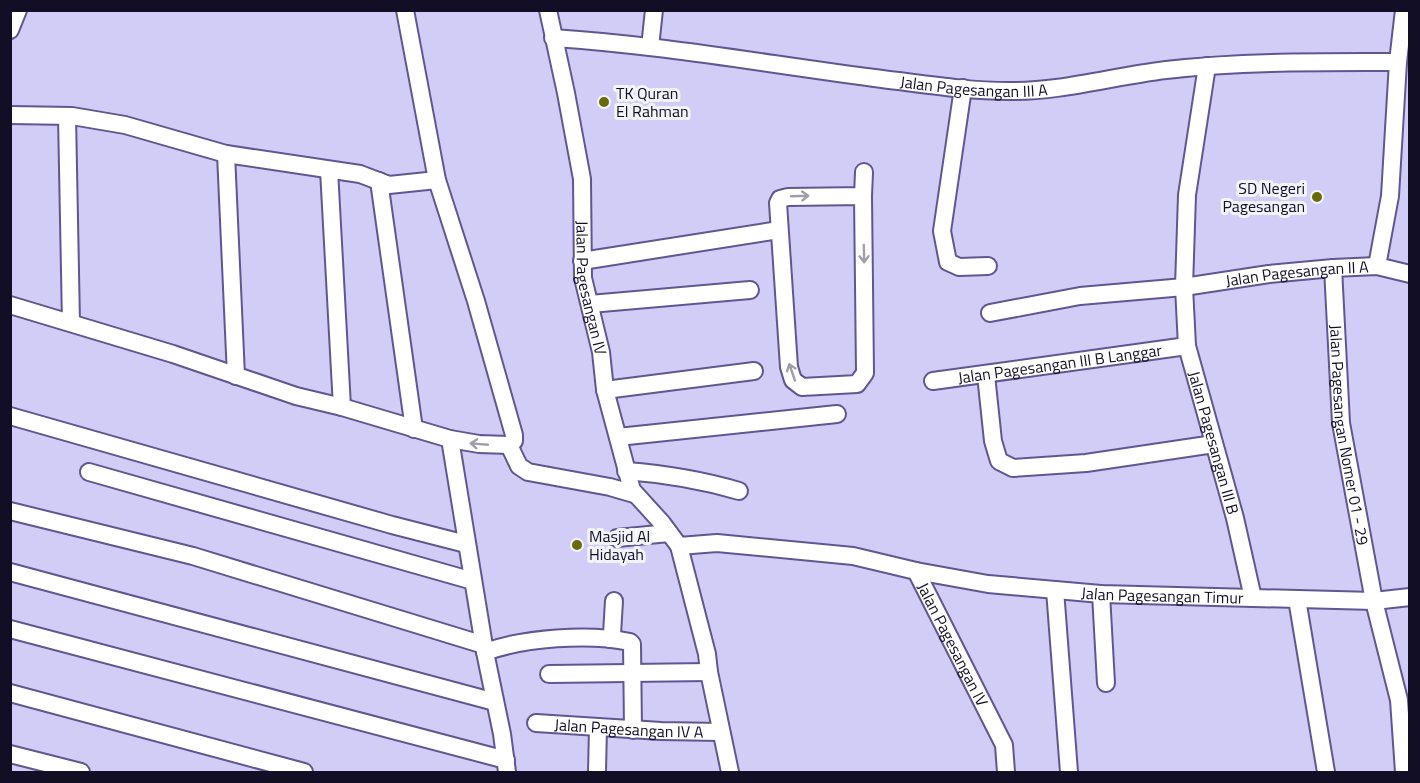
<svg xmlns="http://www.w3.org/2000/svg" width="1420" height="783" font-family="'Titillium Web',sans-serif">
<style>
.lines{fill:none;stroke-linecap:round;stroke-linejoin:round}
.minor-casing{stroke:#605690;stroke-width:20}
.minor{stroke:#fff;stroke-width:16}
.oneway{stroke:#a09fa8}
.poi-dot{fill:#696a09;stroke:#f3f3fa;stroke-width:2}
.labels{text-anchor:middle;stroke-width:6;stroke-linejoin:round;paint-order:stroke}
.street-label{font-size:16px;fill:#120e25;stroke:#f3f3fa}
.poi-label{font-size:16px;fill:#120e25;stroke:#f3f3fa;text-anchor:start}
</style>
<rect width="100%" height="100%" fill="#d2cdf6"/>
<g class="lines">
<!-- minor casing -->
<g class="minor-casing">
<g id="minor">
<polyline points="405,10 437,180 476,301 514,435 514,441 509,445"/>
<path id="s1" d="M548,10L566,93L582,179L583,278L601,352L605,390L632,490L662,523L679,546L717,543L853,556L916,571L1004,745L1006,772"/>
<polyline points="10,30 18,10"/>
<path id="s2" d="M553,38C663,45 772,65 882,79C924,84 966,91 1009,91C1061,92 1114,76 1166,70C1243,61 1321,62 1398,62"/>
<polyline points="650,47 654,10"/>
<path id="s3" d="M1207,66L1187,195L1184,287L1187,346L1235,518L1253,598"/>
<polyline points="963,88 942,231 948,262 959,267 988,266"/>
<polyline points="10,115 72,116 125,125 226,154 360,174 389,185 437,180"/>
<polyline points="67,116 71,323"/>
<polyline points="226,154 236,376"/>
<polyline points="329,170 342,407"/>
<polyline points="379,181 414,429"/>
<polyline points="863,196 788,197 780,199 778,203 789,367 793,380 802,387 857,384 865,373 863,196 864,172"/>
<polyline points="582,261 779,230"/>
<polyline points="1377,266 1390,196 1398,62 1404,10"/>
<path id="s4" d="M1333,268L1341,423L1374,601L1399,700L1404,772"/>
<polyline points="590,304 750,290"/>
<polyline points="10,305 173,354 296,396 342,407 450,439 479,444 509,445"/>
<path id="s5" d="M990,313L1080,296L1184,287L1269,274L1333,268L1377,266L1410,274"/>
<polyline points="986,375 993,441 999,461 1013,468 1086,463 1214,444"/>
<path id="s6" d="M933,381L1187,346"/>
<polyline points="605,390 754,371"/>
<polyline points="10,416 392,525 466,544"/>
<polyline points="618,437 837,414"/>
<polyline points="450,439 485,652 502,734 507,772"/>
<polyline points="509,445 519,466 528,472 610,487 634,494"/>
<path d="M626,471C665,474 702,480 739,491"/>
<polyline points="89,472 473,581"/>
<polyline points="10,511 193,556 484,645"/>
<polyline points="617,538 669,533"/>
<polyline points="679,546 707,654 709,672 730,772"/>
<path id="s7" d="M916,571L988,584L1101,594L1374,601L1410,597"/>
<polyline points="10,572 495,702"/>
<polyline points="1055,590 1069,772"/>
<polyline points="1101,594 1106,683"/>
<polyline points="1297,599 1326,772"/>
<polyline points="10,629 506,760"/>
<polyline points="610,639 612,634 614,601"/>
<path d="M485,652C524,638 589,633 630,642L632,644L633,730"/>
<polyline points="549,674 709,672"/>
<polyline points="10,693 304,772"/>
<path id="s8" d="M536,723L661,731L721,732"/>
<polyline points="10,754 81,772"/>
<polyline points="597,772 598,727"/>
</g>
</g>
<!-- minor -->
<use href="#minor" class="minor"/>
</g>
<!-- one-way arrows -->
<defs><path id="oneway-shaft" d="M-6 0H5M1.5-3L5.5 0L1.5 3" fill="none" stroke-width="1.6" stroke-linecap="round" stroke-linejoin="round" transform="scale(1.5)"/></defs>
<g class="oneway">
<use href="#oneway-shaft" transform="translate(800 196) rotate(-2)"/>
<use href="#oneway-shaft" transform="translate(864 254) rotate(89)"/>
<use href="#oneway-shaft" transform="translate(792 372) rotate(-109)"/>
<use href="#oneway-shaft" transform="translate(479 444) rotate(-175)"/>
</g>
<!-- markers -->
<g class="poi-dot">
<circle cx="604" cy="102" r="6"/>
<circle cx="1317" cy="197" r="6"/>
<circle cx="577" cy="545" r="6"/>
</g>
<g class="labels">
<!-- street labels -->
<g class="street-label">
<text dy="6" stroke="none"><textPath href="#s2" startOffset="424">Jalan Pagesangan III A</textPath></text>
<text dy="6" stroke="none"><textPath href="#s5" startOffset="310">Jalan Pagesangan II A</textPath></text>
<text dy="6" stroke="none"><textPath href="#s1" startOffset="282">Jalan Pagesangan IV</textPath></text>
<text dy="6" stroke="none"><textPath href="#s6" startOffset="128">Jalan Pagesangan III B Langgar</textPath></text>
<text dy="6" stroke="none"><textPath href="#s4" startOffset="168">Jalan Pagesangan Nomer 01 - 29</textPath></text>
<text dy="6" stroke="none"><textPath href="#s3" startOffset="382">Jalan Pagesangan III B</textPath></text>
<text dy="6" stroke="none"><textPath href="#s7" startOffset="248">Jalan Pagesangan Timur</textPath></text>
<text dy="6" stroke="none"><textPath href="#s1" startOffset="884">Jalan Pagesangan IV</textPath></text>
<text dy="6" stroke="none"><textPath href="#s8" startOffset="93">Jalan Pagesangan IV A</textPath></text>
</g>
<!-- poi labels -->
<g class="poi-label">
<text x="616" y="99">TK Quran<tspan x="616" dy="18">El Rahman</tspan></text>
<text x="1305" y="194" text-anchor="end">SD Negeri<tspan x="1305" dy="18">Pagesangan</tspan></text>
<text x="589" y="542">Masjid Al<tspan x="589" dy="18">Hidayah</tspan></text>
</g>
</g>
<!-- border -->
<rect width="1420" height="783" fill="none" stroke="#120e25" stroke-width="24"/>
</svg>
